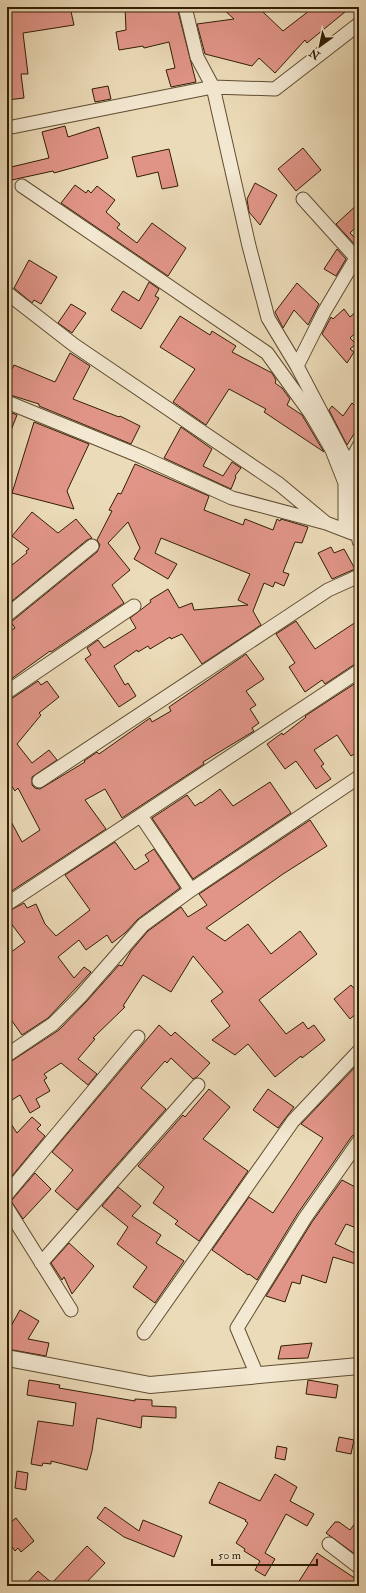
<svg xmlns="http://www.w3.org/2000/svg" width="366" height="1593" font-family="'IM FELL Double Pica',serif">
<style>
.building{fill:#e19588;stroke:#321e04}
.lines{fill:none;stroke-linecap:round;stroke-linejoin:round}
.minor-casing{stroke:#604d31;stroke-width:15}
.tertiary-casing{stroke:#604d31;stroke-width:18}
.minor{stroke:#f3e8d1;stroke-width:13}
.tertiary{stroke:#f3e8d1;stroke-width:16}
</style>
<rect width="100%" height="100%" fill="#ecdbb8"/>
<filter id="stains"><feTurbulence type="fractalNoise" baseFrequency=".005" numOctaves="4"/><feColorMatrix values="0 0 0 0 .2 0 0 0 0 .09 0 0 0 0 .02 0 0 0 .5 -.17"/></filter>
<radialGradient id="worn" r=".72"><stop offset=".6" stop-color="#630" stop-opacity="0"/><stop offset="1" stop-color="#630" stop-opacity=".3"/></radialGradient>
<path class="building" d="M15 7H70L74 25 23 33 28 74H21L24 98 7 100V10Z
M125 7H177L196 82 171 87 166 70 175 68 169 42 144 48 143 46 119 50 116 32 126 30Z
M221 7H268L263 12 283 31 314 7H351L307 43 305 40 275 73 259 58 252 66 205 54 197 24 234 19Z
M108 86 111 99 95 102 92 89Z
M65 126 68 137 99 127 108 158 54 173 53 171 7 181V168L49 158 42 132Z
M303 148 321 170 296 191 278 169Z
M169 149 178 186 162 189 158 172 137 177 132 157Z
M255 183 277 195 260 225 249 212 247 199Z
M75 185 86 193 88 190 91 193 97 186 115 200 106 212 120 224 117 228 137 243 152 223 186 248 168 276 61 203Z
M359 203V224L350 233 359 242 357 247 336 224Z
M337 249 346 259 336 276 324 269Z
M29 260 57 277 41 304 34 300 32 303 14 288Z
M149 282 159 289 155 296 159 298 141 329 111 310 123 291 139 301Z
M297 283 319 304 308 325 294 310 283 328 275 312Z
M71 304 86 313 72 333 58 323Z
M344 309 350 317 359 309V330L350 338 356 344 350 349 354 352 347 363 322 334 331 317 333 319Z
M180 316 210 335 212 331 236 346 232 352 272 373 276 380 275 383 282 388 290 399 287 405 302 415 324 452 264 412 266 409 229 389 206 425 173 402 195 369 160 347Z
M70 353 90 366 73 399 119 417 120 416 140 426 131 444 39 406V404L7 394V366L12 369 14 365 55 382Z
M352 403 359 410V426L347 445 329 410 332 406 343 416Z
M7 411 17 415 8 438H7Z
M34 422 89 444 67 491 74 509 12 493Z
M181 427 212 449 203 466 223 476 232 462 241 468 235 476 236 477 231 489 164 458Z
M135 464 209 496 204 510 243 525 245 519 273 530 277 519 280 521 281 519 308 527 302 543 295 542 283 572 289 574 284 586 275 582 273 587 264 583 253 611 261 625 202 664 182 634 171 639 170 637 150 649 148 646 138 652 137 650 114 666 125 685 128 683 136 696 119 707 85 659 91 655 87 648 98 640 104 648 136 628 130 618 151 602 150 600 168 589 179 608 192 603 194 610 248 605 238 600 250 574 161 538 155 553 177 564 168 579 134 559 140 548 128 522 108 543 130 570 112 585 124 603 51 652 50 651 7 682V633L15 628 11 622 97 552 100 545 97 540 112 511 109 510 118 493 121 494Z
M32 512 58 533 76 519 92 538 87 540 7 605V569L27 553 26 551 29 549 12 536Z
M331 547 334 553 344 549 355 569 332 579 318 553Z
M359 620V663L355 664 325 684 322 680 305 692 289 667 295 663 276 634 296 621 315 649Z
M246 654 264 679 246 691 256 705 250 709 259 723 252 728 254 731 203 762 204 764 122 818 105 789 85 800 106 829 7 894V814L22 842 40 830 18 788 15 791 7 779V700L11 699 38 681 41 685 47 681 59 697 39 713 41 715 17 744 32 763 49 750 57 760 32 777V785L35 788 40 789 85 762 84 761 97 752 99 754 150 718 152 722 171 711 169 707Z
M359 681V751L351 756 337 735 314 750 324 764 321 766 331 779 316 789 296 761 285 769 267 744 282 733 283 735 306 717 305 716Z
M270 782 291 813 193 879 152 818 187 795 195 806 201 802V803L220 789 233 806Z
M310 820 327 846 283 874 206 928 225 941 248 924 271 954 300 931 317 954 259 1000 286 1034 303 1022 308 1029 314 1025 325 1040 302 1058 301 1056 275 1077 248 1044 235 1055 212 1040 230 1026 211 1001 223 992 193 956 171 992 143 975 123 1006 125 1007 93 1038 95 1039 78 1059 97 1074 88 1085 61 1063 44 1074 47 1078 44 1080 50 1091 36 1099 40 1107 30 1113 20 1095 7 1103V1064L59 1030 86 1002 119 965 122 966 131 951 148 931 181 907 188 917 207 905 199 894Z
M115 842 135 870 149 861 145 855 154 849 180 888 138 919 125 933 112 943 107 935 86 950 79 940 58 957 74 978 84 967 91 972 48 1018 22 1035 7 1014V955L25 942 7 918V912L24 903 27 908 36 904 45 924 56 936 90 910 65 875Z
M351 985 359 994V1011L350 1019 334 999Z
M159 1025 171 1036 175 1032 210 1063 197 1077 193 1079 171 1058 167 1063 165 1061 141 1088 166 1109 77 1210 55 1191 73 1170 52 1152Z
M359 1063V1132L352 1136 298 1213 257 1280 249 1274 248 1275 212 1250 249 1197 273 1213 323 1138 301 1124Z
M209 1089 230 1107 203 1139 248 1171 199 1241 175 1224 178 1221 153 1203 164 1187 138 1166 183 1115 185 1117Z
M268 1089 294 1107 278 1128 253 1110Z
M32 1117 41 1125 37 1129 45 1136 7 1182V1118L17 1133Z
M35 1173 51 1189 23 1219 11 1201Z
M342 1180 359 1189V1229L346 1224 335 1244 359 1255V1265L333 1257 326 1283 302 1275 300 1284 292 1282 285 1302 266 1296 312 1222Z
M118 1187 141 1206 132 1216 161 1235 156 1243 184 1261 155 1303 133 1287 147 1267 117 1244 128 1227 102 1206Z
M69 1243 94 1266 72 1294 64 1277 62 1280 51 1263Z
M20 1310 39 1321 28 1339 49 1343 46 1356 7 1349V1333Z
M312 1343 308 1358 278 1359 281 1346Z
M29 1380 60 1385 59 1388 135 1401V1399L152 1400V1406L176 1407V1418L142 1416 141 1428 97 1418 92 1451 87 1470 51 1461V1464L43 1463 42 1466 31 1464 38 1421 73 1426 76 1403 27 1395Z
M308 1380 338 1385 336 1398 306 1394Z
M339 1437 354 1440 351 1454 336 1451Z
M277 1446 287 1448 285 1460 275 1458Z
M17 1471 28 1473 26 1490 15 1488Z
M275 1474 297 1487 290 1501 314 1514 307 1526 286 1514 265 1553 275 1559 265 1576 255 1570 260 1561 244 1551 245 1549 236 1543 248 1523 245 1521 246 1520 209 1503 219 1482 260 1501Z
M105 1507 139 1531 143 1520 182 1536 174 1557 124 1537 97 1518Z
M16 1518 34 1541 21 1552 18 1548 15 1551 7 1540V1525Z
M359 1518V1557L326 1533 335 1522H339L350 1530Z
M87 1546 105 1563 83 1586H24L38 1571 52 1583Z
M317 1553 359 1581V1586H296Z"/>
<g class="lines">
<defs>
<path id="minor" d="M185 7 197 57 213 87 249 246 268 318 297 366 349 465 353 486 359 541
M7 128 213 87 275 89 359 24
M22 186 267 353 311 414 332 450 345 483V530
M303 199 359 261
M7 293 74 345 279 484 326 523
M297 366 324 312 356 258
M7 402 142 457 232 498 326 523 352 533
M349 465 359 446
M7 615 92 546
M7 692 134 606
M39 781 328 590 359 576
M141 816 191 890
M7 904 359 671
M7 1055 53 1024 80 997 143 925 191 890 359 777
M7 1194 138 1037
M7 1208 71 1310
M41 1263 198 1085
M144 1333 293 1121 359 1051
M257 1375 237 1328 305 1218 359 1141
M329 1544 359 1567"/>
<path id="tertiary" d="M7 1358 150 1385 359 1366"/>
</defs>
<use href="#minor" class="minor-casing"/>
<use href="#tertiary" class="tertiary-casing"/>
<use href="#minor" class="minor"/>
<use href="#tertiary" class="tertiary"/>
</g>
<rect width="366" height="1593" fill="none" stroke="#ecdbb8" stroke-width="24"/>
<rect x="8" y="8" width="350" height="1577" fill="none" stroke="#321e04" stroke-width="2"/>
<rect x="12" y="12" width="342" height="1569" fill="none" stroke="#321e04"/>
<g transform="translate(320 46) rotate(213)" stroke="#f3e8d1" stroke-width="3" paint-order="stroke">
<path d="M0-3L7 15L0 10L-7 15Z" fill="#321e04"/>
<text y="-6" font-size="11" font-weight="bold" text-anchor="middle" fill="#321e04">N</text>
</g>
<path d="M212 1559v6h105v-6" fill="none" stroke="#321e04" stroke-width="2"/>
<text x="218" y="1559" font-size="12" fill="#321e04" stroke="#f3e8d1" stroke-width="3" paint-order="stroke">50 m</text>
<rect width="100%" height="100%" filter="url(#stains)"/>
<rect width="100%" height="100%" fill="url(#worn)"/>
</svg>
